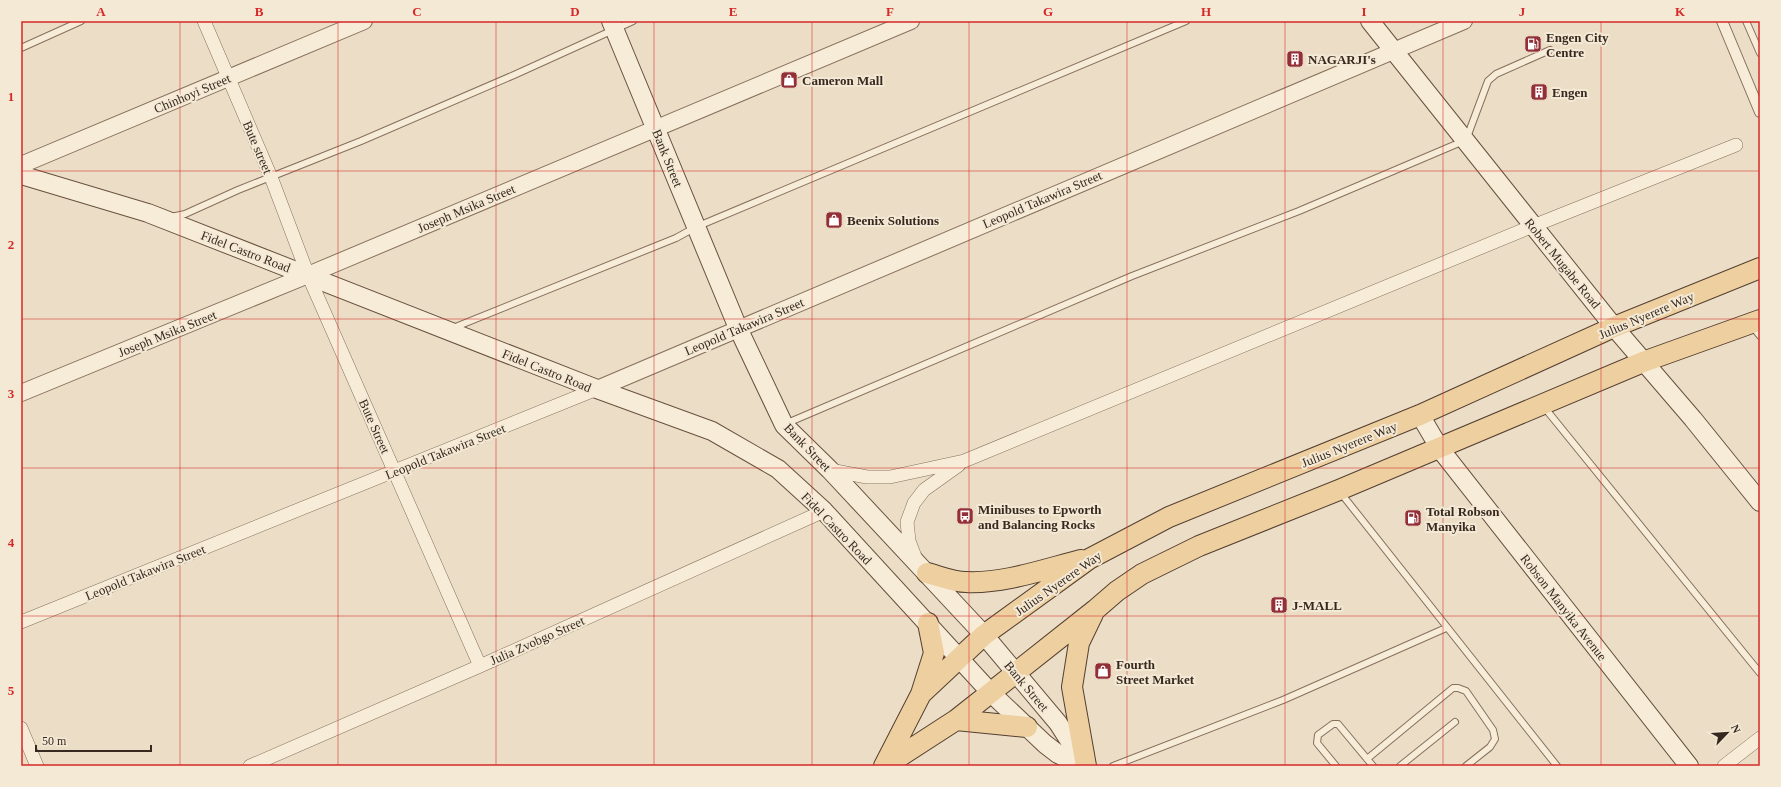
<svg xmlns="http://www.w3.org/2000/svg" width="1781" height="787" font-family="'Times New Roman',serif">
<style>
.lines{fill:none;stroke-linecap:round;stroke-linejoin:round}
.service-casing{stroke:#86705c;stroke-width:8}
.pedestrian-casing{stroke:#86705c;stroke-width:12}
.minor-casing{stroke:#86705c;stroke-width:14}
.tertiary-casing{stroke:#86705c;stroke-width:18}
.secondary-casing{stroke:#68513f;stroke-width:20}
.primary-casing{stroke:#543f30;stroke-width:22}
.service{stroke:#f7ecd8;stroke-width:6}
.pedestrian{stroke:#f7ecd8;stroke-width:10}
.minor{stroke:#f7ecd8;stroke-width:13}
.tertiary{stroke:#f7ecd8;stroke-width:16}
.secondary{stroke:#f7ecd8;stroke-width:18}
.primary{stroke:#edcfa0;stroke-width:20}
.grid{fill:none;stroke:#d62828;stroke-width:1;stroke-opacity:0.55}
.labels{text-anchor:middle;stroke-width:4;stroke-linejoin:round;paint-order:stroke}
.poi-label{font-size:13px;font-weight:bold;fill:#37291f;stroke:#f4e9d5;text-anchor:start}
.street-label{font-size:13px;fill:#37291f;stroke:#f4e9d5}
.neatline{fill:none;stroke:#d62828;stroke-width:1.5}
.grid-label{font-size:13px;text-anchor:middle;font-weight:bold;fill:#d62828}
</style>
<rect width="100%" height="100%" fill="#ecdec6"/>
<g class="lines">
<defs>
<path id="service" d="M1746 21 1760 53
M21 48 81 21
M171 217 185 214 238 190 361 141 514 75 633 21
M1752 326 1760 336
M453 328 676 238 696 227 1186 21
M1544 407 1760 673
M785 424 1132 276 1299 211 1466 140 1488 81 1496 74 1550 50
M1340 492 1557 766
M1367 759 1453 688H1458L1466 691 1493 730 1495 739 1490 747 1466 766
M1113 766 1283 700 1446 628
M1336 766 1317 743 1318 735 1333 724H1338L1373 766
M1400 766 1455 722"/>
<path id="pedestrian" d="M1722 21 1760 112"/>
<path id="minor" d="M204 21 271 177 308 275 480 666
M830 470 867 477H890L964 461 1533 226 1736 145
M916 559 909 541 907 522 914 503 924 490 959 465
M21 622 597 389
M21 728 37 766
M250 766 480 666 824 511
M1724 766 1760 738"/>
<path id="tertiary" d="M21 165 364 21
M597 389 1464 21
M21 393 308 275 911 21"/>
<path id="secondary" d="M611 21 738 328 784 425 830 470 984 635 1058 723 1083 762
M1370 21 1614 327 1693 419 1760 502
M21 175 148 213 597 389 712 431 778 469 824 511 991 693 1045 744 1058 754 1082 766
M1420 415 1440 449 1689 766"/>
<path id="primary" d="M927 573C939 576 953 582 966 582 1003 584 1045 569 1081 560
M921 694 984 635 1089 559 1169 517 1420 415 1614 327 1760 268
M956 720 1027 727
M884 766 921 694 934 653 928 623
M885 766 956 720 1095 610 1117 591 1142 574 1199 546 1339 490 1643 362 1760 320
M1086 766 1072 687 1079 643 1093 614"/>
</defs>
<use href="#service" class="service-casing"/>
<use href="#pedestrian" class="pedestrian-casing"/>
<use href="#minor" class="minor-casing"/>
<use href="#tertiary" class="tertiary-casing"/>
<use href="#secondary" class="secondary-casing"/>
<use href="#primary" class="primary-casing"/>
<use href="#service" class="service"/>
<use href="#pedestrian" class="pedestrian"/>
<use href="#minor" class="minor"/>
<use href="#tertiary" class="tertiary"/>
<use href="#secondary" class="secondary"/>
<use href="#primary" class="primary"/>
</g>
<path class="grid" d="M180 21V766M338 21V766M496 21V766M654 21V766M812 21V766M969 21V766M1127 21V766M1285 21V766M1443 21V766M1601 21V766M21 171H1760M21 319H1760M21 468H1760M21 616H1760"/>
<defs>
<symbol id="fuel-square" viewBox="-11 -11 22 22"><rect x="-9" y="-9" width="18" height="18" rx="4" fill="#922f37" stroke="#f4e9d5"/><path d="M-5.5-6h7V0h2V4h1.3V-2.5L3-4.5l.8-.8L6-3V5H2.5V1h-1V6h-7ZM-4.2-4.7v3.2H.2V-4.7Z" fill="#fff"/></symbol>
<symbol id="building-square" viewBox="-11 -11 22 22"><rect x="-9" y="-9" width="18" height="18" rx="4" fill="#922f37" stroke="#f4e9d5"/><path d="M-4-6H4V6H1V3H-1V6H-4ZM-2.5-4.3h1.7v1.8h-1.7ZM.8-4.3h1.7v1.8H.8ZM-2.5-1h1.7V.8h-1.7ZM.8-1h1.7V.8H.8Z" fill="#fff"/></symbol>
<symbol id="shop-square" viewBox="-11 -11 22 22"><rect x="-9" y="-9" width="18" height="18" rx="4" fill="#922f37" stroke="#f4e9d5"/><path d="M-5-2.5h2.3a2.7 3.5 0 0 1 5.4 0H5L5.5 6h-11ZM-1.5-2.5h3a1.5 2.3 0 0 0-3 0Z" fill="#fff"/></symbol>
<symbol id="bus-square" viewBox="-11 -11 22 22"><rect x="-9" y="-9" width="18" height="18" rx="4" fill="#922f37" stroke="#f4e9d5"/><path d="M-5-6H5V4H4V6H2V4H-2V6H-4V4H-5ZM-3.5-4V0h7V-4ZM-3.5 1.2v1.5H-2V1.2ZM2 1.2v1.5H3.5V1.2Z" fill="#fff"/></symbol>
</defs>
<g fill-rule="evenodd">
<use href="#fuel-square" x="1523" y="34" width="20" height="20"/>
<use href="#building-square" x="1285" y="49" width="20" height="20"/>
<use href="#shop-square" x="779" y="70" width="20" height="20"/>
<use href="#building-square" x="1529" y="82" width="20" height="20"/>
<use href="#shop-square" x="824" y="210" width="20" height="20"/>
<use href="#bus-square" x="955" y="506" width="20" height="20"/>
<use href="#fuel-square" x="1403" y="508" width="20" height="20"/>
<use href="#building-square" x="1269" y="595" width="20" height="20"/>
<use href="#shop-square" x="1093" y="661" width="20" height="20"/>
</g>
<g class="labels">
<g class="poi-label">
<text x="1546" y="42">Engen City<tspan x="1546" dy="15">Centre</tspan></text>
<text x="1308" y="64">NAGARJI's</text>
<text x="802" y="85">Cameron Mall</text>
<text x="1552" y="97">Engen</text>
<text x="847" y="225">Beenix Solutions</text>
<text x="978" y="514">Minibuses to Epworth<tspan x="978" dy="15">and Balancing Rocks</tspan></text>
<text x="1426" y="516">Total Robson<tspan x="1426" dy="15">Manyika</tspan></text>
<text x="1292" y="610">J-MALL</text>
<text x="1116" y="669">Fourth<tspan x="1116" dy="15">Street Market</tspan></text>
</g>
<g class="street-label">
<text transform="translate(192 93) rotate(-23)" y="5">Chinhoyi Street</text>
<text transform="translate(258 147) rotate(67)" y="5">Bute street</text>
<text transform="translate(668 158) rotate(68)" y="5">Bank Street</text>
<text transform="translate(1042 199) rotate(-23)" y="5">Leopold Takawira Street</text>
<text transform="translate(466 208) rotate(-23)" y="5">Joseph Msika Street</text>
<text transform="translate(246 251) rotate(21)" y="5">Fidel Castro Road</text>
<text transform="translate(1563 263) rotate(51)" y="5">Robert Mugabe Road</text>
<text transform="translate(1646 315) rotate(-23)" y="5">Julius Nyerere Way</text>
<text transform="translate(744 326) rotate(-23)" y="5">Leopold Takawira Street</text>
<text transform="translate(167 333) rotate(-22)" y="5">Joseph Msika Street</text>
<text transform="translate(547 370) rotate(22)" y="5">Fidel Castro Road</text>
<text transform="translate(375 426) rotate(66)" y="5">Bute Street</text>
<text transform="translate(1349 444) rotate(-22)" y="5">Julius Nyerere Way</text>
<text transform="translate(808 447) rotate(46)" y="5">Bank Street</text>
<text transform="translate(445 451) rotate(-22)" y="5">Leopold Takawira Street</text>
<text transform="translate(837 528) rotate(46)" y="5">Fidel Castro Road</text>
<text transform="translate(145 572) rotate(-22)" y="5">Leopold Takawira Street</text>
<text transform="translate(1058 583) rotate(-35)" y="5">Julius Nyerere Way</text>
<text transform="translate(1564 607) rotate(52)" y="5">Robson Manyika Avenue</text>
<text transform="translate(537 640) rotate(-24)" y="5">Julia Zvobgo Street</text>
<text transform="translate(1027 686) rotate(50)" y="5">Bank Street</text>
</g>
</g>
<rect width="1781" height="787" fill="none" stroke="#f4e9d5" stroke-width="44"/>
<g transform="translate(1727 733) rotate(65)" stroke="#f4e9d5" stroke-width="3" paint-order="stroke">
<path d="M0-3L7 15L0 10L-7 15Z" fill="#37291f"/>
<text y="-6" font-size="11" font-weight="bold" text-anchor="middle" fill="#37291f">N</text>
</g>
<path d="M36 745v6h115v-6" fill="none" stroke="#37291f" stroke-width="2"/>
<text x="42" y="745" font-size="12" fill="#37291f" stroke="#f4e9d5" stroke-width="3" paint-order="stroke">50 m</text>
<rect x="22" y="22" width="1737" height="743" class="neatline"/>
<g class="grid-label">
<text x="101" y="16">A</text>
<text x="259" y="16">B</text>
<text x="417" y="16">C</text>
<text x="575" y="16">D</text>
<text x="733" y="16">E</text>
<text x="890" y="16">F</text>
<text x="1048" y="16">G</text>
<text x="1206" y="16">H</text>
<text x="1364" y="16">I</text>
<text x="1522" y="16">J</text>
<text x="1680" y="16">K</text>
<text x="11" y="101">1</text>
<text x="11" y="249">2</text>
<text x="11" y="398">3</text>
<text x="11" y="547">4</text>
<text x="11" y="695">5</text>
</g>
</svg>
